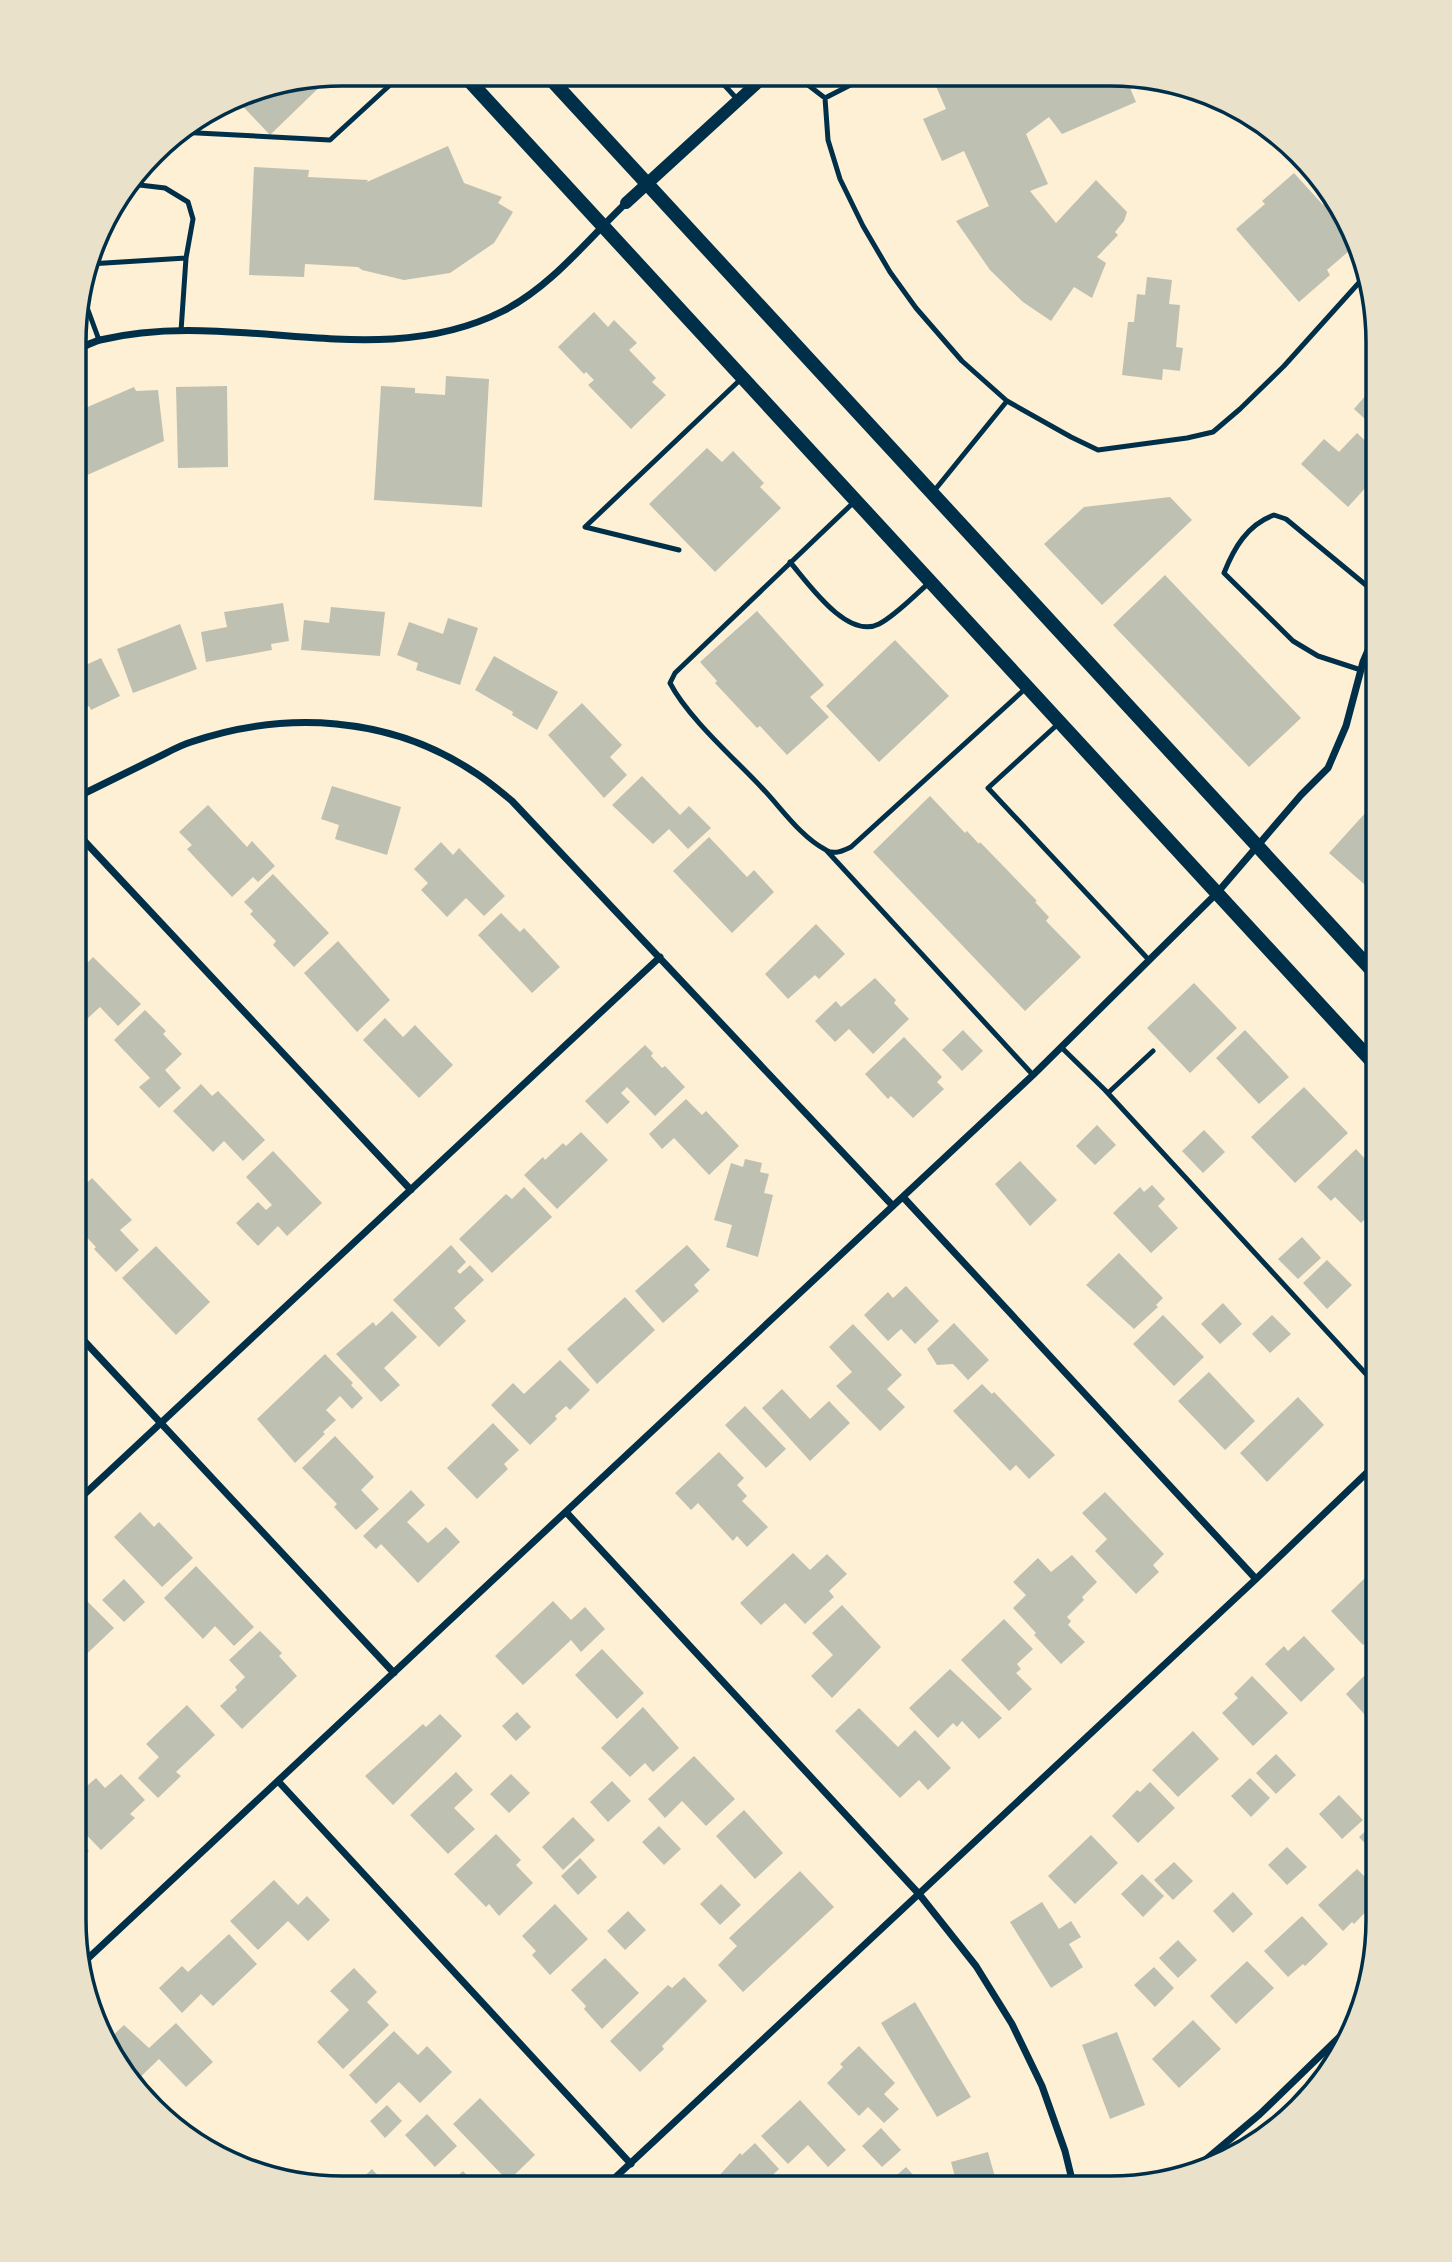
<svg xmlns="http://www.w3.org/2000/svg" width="1452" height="2262" font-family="'Exo 2',sans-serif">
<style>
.building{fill:#bec0b2}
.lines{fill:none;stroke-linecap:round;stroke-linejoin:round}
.service{stroke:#003049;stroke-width:5}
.minor{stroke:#003049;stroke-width:7}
.tertiary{stroke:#003049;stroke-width:12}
.secondary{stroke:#003049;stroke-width:14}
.rim{fill:none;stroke:#003049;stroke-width:3.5}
</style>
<rect width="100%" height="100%" fill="#fdf0d5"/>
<path class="building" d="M332 75 270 135 234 97 240 94Z
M931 75 1125 76 1136 102 1062 134 1049 117 1026 134 1048 184 1030 191 1056 223 1096 180 1127 212 1124 221 1115 232 1118 235 1097 257 1106 263 1092 298 1074 287 1051 321 1023 302 990 270 956 221 989 206 964 151 942 161 923 119 946 109Z
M448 146 464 183 502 197 498 203 513 212 494 243 450 273 404 280 362 270 358 267 305 264 304 277 249 275 254 167 309 170 308 177 368 180 367 182Z
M1294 173 1323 205 1333 196 1356 235 1352 238 1357 244 1327 270 1330 275 1299 302 1236 229 1265 204 1262 201Z
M1147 277 1172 280 1169 304 1180 305 1176 347 1183 348 1180 371 1163 369 1162 380 1122 375 1128 322H1134L1137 294 1145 295Z
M594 312 608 327 614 320 637 343 629 350 656 378 652 382 666 395 631 429 588 385 594 380 586 372 584 374 558 347Z
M446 376 489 379 482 507 374 500 381 386 415 388V393L445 395Z
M1378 381V431L1354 409Z
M227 386 228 467 178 468 176 387Z
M134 387 136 391 158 390 164 441 76 480V412Z
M1357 433 1378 453V487L1375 483 1370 488 1368 485 1348 507 1301 464 1324 439 1339 452Z
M707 448 722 462 733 451 764 483 760 487 781 508 715 572 649 504Z
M1170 497 1192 520 1102 605 1044 544 1084 507Z
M1165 575 1301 718 1249 767 1113 625Z
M283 603 289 641 271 644 272 650 206 662 201 632 227 627 224 612Z
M331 607 385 612 380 656 301 650 304 620 329 623Z
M757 611 824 685 810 697 829 717 787 755 760 726 757 728 715 683 717 681 700 662Z
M448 618 478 628 460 685 416 670 418 663 397 655 409 622 443 634Z
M180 624 197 669 133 693 117 649Z
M895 640 949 696 879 762 826 706Z
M494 656 558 692 537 730 512 715 513 712 475 690Z
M101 658 120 696 91 710 89 706 75 713V670Z
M582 703 622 745 610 757 627 775 604 798 548 735Z
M642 776 680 815 689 806 711 828 688 849 669 829 653 844 612 805Z
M332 786 401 807 387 855 335 839 339 825 321 819Z
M930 796 965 833 967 831 979 844 980 842 1037 901 1035 902 1049 917 1046 921 1081 957 1025 1011 873 852Z
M1378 799V871L1365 885 1329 853Z
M208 805 247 847 252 841 275 866 258 882 253 877 232 897 187 849 192 845 179 832Z
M709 837 747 877 754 870 774 892 732 933 673 871Z
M441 842 453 855 459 848 505 896 484 916 466 898 447 917 421 890 428 883 414 869Z
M273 874 329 933 294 967 273 945 276 941 250 914 253 911 244 902Z
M501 913 520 932 524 928 560 967 532 993 478 935Z
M816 924 845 954 819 979 815 975 788 999 765 974Z
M338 941 390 1000 357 1032 304 973Z
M76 950 88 962 93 957 141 1004 118 1026 100 1007 88 1018 75 1005Z
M875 978 896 1000 894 1003 909 1019 873 1054 849 1029 835 1042 815 1021 836 1001 841 1007Z
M1194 983 1237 1028 1190 1073 1147 1028Z
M145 1010 166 1031 163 1034 182 1054 165 1070 181 1088 159 1108 139 1087 150 1078 114 1040Z
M385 1018 403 1037 415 1025 453 1065 419 1098 363 1040Z
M963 1030 983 1051 962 1071 942 1050Z
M1245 1030 1289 1077 1259 1104 1216 1058Z
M904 1037 942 1077 937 1082 944 1089 913 1118 891 1096 888 1099 865 1074Z
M645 1045 653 1053 651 1056 662 1068 665 1066 685 1087 655 1116 627 1087 621 1093 630 1102 607 1124 585 1101Z
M201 1084 212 1096 218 1091 265 1140 243 1161 224 1141 213 1152 173 1111Z
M1304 1087 1348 1133 1295 1183 1251 1137Z
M686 1099 702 1115 706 1111 739 1146 709 1175 674 1138 662 1149 649 1134Z
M1097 1125 1116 1145 1095 1165 1076 1146Z
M1204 1130 1225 1152 1203 1173 1182 1151Z
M581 1132 608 1160 557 1209 524 1175 543 1157 545 1160 563 1143 566 1146Z
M1356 1149 1378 1173V1206L1361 1223 1335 1197 1331 1201 1317 1187Z
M273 1151 322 1203 287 1236 278 1226 258 1246 236 1223 258 1202 266 1210 272 1205 246 1177Z
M745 1159 762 1163 760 1172 769 1174 764 1193 773 1195 758 1257 726 1247 732 1225 714 1220 731 1163 743 1167Z
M1020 1161 1057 1200 1030 1226 995 1184Z
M92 1178 132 1220 120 1230 139 1250 116 1272 94 1249 96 1247 74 1224 75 1194Z
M1152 1185 1165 1199 1158 1206 1178 1228 1151 1253 1113 1213 1140 1187 1144 1192Z
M524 1187 552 1217 492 1273 459 1239 506 1194 512 1199Z
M1302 1237 1321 1258 1298 1279 1278 1259Z
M451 1245 466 1262 457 1271 460 1274 470 1265 484 1280 454 1308 466 1321 439 1347 393 1300Z
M687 1245 710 1270 694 1285 699 1291 663 1323 635 1291Z
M156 1246 210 1302 176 1335 122 1278Z
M1119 1253 1163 1298 1156 1305 1158 1307 1134 1329 1086 1285Z
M1327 1260 1352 1285 1327 1309 1303 1283Z
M906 1286 939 1321 915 1344 901 1329 888 1341 864 1315 888 1292 893 1298Z
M625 1297 655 1330 597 1384 567 1349Z
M1223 1303 1242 1324 1220 1344 1201 1324Z
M392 1311 417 1337 384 1368 400 1385 381 1402 336 1354 373 1322 376 1326Z
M1163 1315 1204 1357 1174 1386 1133 1344Z
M1272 1315 1291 1334 1270 1353 1252 1334Z
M954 1323 989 1360 968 1380 953 1364 937 1365 927 1349Z
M853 1324 902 1375 887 1389 905 1407 880 1431 836 1386 852 1372 829 1347Z
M325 1354 353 1383 351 1385 363 1398 352 1409 340 1396 326 1410 336 1420 323 1432 325 1434 295 1463 257 1419Z
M560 1360 590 1390 570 1410 566 1406 555 1416 557 1419 530 1445 491 1405 513 1383 524 1394Z
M1209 1372 1255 1421 1225 1450 1178 1401Z
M982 1384 992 1394 994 1392 1055 1455 1029 1479 1016 1465 1010 1471 953 1411Z
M782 1389 810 1419 829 1401 850 1423 810 1461 762 1408Z
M1298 1397 1324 1425 1267 1482 1240 1453Z
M745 1406 786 1449 766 1468 725 1425Z
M493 1423 519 1450 504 1464 508 1469 477 1499 447 1468Z
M335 1436 374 1477 361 1490 379 1509 356 1530 334 1507 337 1504 302 1468Z
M719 1452 744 1478 737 1485 747 1496 742 1501 768 1527 747 1547 737 1536 733 1541 698 1503 691 1510 675 1493Z
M411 1490 425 1505 407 1522 428 1543 446 1527 460 1542 418 1583 381 1544 376 1549 363 1536Z
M1105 1492 1164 1554 1153 1565 1159 1572 1136 1594 1095 1551 1107 1539 1082 1513Z
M140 1512 154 1527 159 1522 193 1558 162 1587 114 1537Z
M793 1553 810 1570 827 1554 847 1574 829 1591 834 1597 805 1624 785 1603 761 1625 740 1603Z
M1072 1555 1097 1582 1082 1597 1084 1600 1067 1617 1071 1621 1068 1625 1085 1642 1061 1664 1034 1635 1036 1633 1013 1608 1026 1595 1013 1582 1038 1558 1051 1572Z
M196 1566 254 1627 234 1646 215 1626 203 1639 164 1598Z
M1366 1577 1378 1589V1631L1363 1645 1331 1611Z
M124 1579 145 1602 124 1622 102 1600Z
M86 1600 114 1628 74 1666V1611Z
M553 1601 571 1620 585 1607 605 1629 581 1652 571 1640 523 1685 495 1656Z
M842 1605 881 1647 832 1698 811 1676 833 1655 812 1633Z
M1004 1619 1033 1649 1017 1664 1021 1669 1016 1673 1032 1689 1009 1711 961 1660Z
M260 1631 282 1653 279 1656 297 1676 242 1729 220 1706 237 1690 235 1687 245 1677 229 1660Z
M1304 1636 1335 1669 1301 1702 1265 1664 1284 1646 1288 1651Z
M602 1649 644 1693 617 1719 575 1675Z
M1378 1662V1684L1367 1673Z
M950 1669 1002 1718 979 1739 962 1721 957 1727 953 1723 938 1738 909 1708Z
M1365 1675 1378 1689V1703L1365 1715 1346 1694Z
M1252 1676 1288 1713 1253 1746 1222 1713 1238 1698 1234 1694Z
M187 1705 215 1735 176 1772 181 1776 158 1798 138 1778 159 1757 146 1744Z
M643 1707 679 1748 653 1772 645 1763 630 1777 601 1748Z
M859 1708 898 1747 915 1730 951 1768 928 1790 919 1780 900 1798 835 1731Z
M517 1712 531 1727 516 1741 502 1726Z
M440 1714 462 1736 393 1805 365 1776 423 1724 426 1727Z
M1193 1731 1219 1759 1178 1797 1152 1770Z
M1276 1754 1296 1775 1276 1794 1256 1773Z
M694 1756 735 1799 706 1826 682 1801 665 1818 648 1799Z
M456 1772 473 1790 454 1808 475 1829 448 1854 410 1815Z
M121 1774 145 1800 130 1814 135 1818 101 1850 74 1822V1787L79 1793 96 1778 105 1788Z
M511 1774 530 1793 509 1813 490 1794Z
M1250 1778 1270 1798 1251 1817 1231 1796Z
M612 1781 631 1801 608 1822 590 1802Z
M1150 1782 1175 1808 1138 1843 1112 1816 1137 1790 1140 1792Z
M1339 1795 1363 1820 1342 1839 1319 1814Z
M744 1810 783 1853 755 1879 716 1836Z
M573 1817 595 1840 563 1870 542 1847Z
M1378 1819V1857L1359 1837Z
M659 1826 681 1849 664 1865 642 1842Z
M496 1834 521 1860 516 1865 533 1883 499 1916 489 1904 486 1907 454 1874Z
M74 1835 89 1851 74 1865 78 1870 74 1874Z
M1091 1835 1118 1863 1075 1904 1048 1876Z
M1287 1847 1307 1867 1287 1885 1268 1865Z
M580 1858 597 1877 578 1895 561 1876Z
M1174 1862 1193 1881 1173 1900 1154 1880Z
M1357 1869 1378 1890V1899L1354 1924 1352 1922 1343 1931 1318 1905Z
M800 1871 834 1907 743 1992 718 1965 737 1946 729 1938Z
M1142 1874 1164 1896 1143 1917 1121 1894Z
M274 1880 298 1905 307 1896 330 1920 308 1941 288 1921 258 1950 230 1921Z
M721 1884 741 1905 720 1925 700 1904Z
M1233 1892 1253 1914 1233 1933 1213 1911Z
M1042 1902 1059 1929 1071 1921 1081 1937 1069 1944 1083 1967 1051 1988 1010 1922Z
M555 1904 588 1939 550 1975 532 1955 536 1951 522 1936Z
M628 1911 646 1930 625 1950 607 1931Z
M1302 1916 1328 1944 1305 1966 1303 1964 1288 1977 1264 1951Z
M229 1934 257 1964 213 2006 201 1994 182 2013 159 1988 182 1966 188 1972Z
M1178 1940 1197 1960 1178 1978 1159 1958Z
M605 1958 639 1993 602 2029 584 2009 586 2006 571 1990Z
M1247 1961 1274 1988 1236 2024 1210 1996Z
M1154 1967 1174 1988 1155 2007 1134 1985Z
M354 1968 377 1992 367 2002 389 2025 343 2069 317 2042 349 2010 330 1991Z
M684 1977 707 2001 662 2046 664 2049 640 2072 610 2041 668 1985 672 1988Z
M915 2002 971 2097 937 2117 881 2023Z
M1193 2020 1221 2049 1179 2088 1152 2059Z
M176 2023 213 2062 186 2087 159 2059 131 2086 110 2051 113 2049 106 2042 124 2025 149 2048Z
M394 2031 418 2055 427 2046 452 2072 420 2103 399 2082 376 2104 349 2075Z
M1117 2032 1145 2105 1110 2119 1082 2045Z
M859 2046 895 2083 884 2094 899 2109 884 2123 868 2107 859 2116 827 2083 843 2067 840 2064Z
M480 2098 535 2155 508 2181 453 2124Z
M800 2100 846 2150 828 2167 808 2145 788 2164 761 2136Z
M387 2105 402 2121 385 2138 370 2121Z
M427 2114 457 2146 435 2167 405 2135Z
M881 2128 901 2150 882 2167 862 2146Z
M755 2143 779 2169 759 2188 722 2187 715 2180 740 2153 742 2155Z
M988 2152 998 2188H958L951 2162Z
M906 2167 925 2188H882Z
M372 2169 380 2178 381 2177 391 2186H354Z
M463 2171 477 2187H446Z"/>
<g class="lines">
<path class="service" d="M715 75 738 100
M795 75 825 98 870 75
M825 98 828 140 840 179 863 226 890 272 916 308 962 361 1007 401 1071 437 1098 450 1187 438 1213 432 1240 409 1284 366 1365 276
M178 132 330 140 402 74
M131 184 165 188 188 202 193 219 186 258 181 331
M89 264 186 258
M81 291 99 340
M934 491 1007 401
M854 502 675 673 670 683C688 718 736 760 763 789 782 809 801 837 826 850 834 855 843 851 851 847L1025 689
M679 550 585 527 741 379
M790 562C808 583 847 640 879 624 895 616 915 595 930 582
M1361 670 1318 656 1293 641 1224 573C1234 548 1247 525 1274 515L1286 519 1378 595
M1058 724 988 788 1149 960
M827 851 1033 1075
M1061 1047 1105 1090 1378 1387
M1108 1093 1153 1051"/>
<path class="minor" d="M76 350C84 347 92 342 100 340 233 307 377 375 503 311 552 286 587 240 626 203
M75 798C101 785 126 773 152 760 165 754 178 746 191 742 285 710 390 716 474 772 487 780 500 791 512 801L893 1206
M75 831 411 1190
M903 1197 1256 1579
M74 1330 394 1673
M74 1504 660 957
M566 1512 919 1894 976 1966 1012 2024 1042 2086 1065 2151 1074 2188
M278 1781 631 2164
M82 1964 1033 1075 1217 893 1301 795 1328 768 1346 726 1363 662 1378 627
M1191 2172 1260 2114 1357 2020
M605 2187 1256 1579 1378 1462"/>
<path class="tertiary" d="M626 203 766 75"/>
<path class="secondary" d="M463 74 1378 1068
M546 74 1378 977"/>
</g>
<path d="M0 0H1452V2262H0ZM342 86H1110A256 256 0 0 1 1366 342V1920A256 256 0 0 1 1110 2176H342A256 256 0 0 1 86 1920V342A256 256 0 0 1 342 86Z" fill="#e9e1ca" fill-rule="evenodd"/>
<path class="rim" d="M342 86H1110A256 256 0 0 1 1366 342V1920A256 256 0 0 1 1110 2176H342A256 256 0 0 1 86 1920V342A256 256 0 0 1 342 86Z"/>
</svg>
